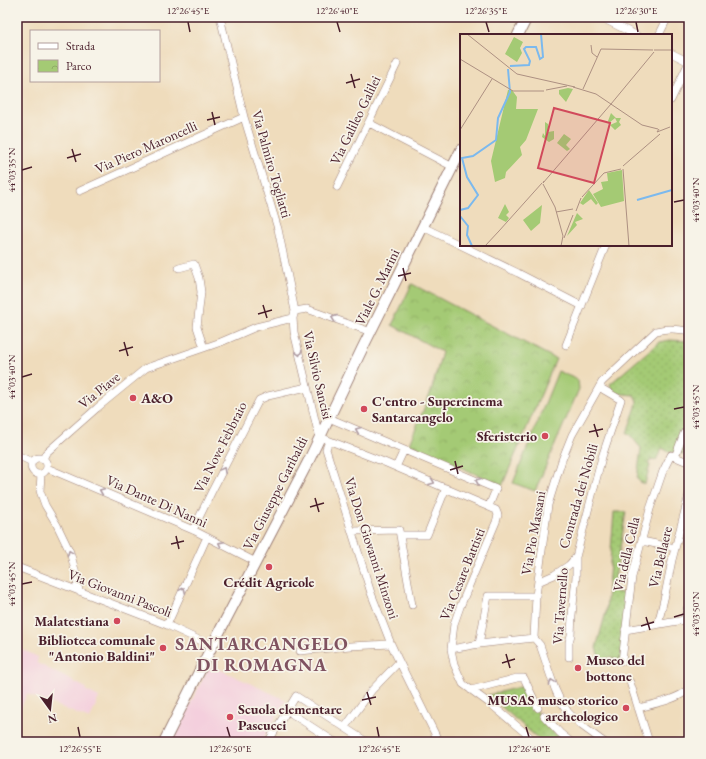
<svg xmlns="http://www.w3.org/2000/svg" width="706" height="759" font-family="'EB Garamond',serif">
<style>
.built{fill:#f4cfdd}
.grass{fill:#a4ca74;stroke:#777450}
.park{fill:url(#park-crowns);stroke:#777450}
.garden{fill:url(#garden-dots);stroke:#777450}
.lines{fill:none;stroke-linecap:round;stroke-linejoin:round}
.street-casing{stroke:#9c7e74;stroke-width:8}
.secondary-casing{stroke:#9c7e74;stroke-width:12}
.street{stroke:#fff;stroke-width:7}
.secondary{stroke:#fff;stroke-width:10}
.oneway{stroke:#ae9aa0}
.ticks{fill:none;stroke:#4a1f2b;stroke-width:1.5}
.poi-dot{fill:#d1495b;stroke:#f7f3e8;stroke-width:1.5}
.labels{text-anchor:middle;stroke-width:3.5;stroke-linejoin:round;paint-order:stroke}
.street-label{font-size:14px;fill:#4a1f2b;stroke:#f7f3e8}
.poi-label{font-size:14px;font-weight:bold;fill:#4a1f2b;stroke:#f7f3e8;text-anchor:start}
.district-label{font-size:18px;font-weight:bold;letter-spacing:1px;fill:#7f5260;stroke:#f7f3e8}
.inset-river{fill:none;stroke:#7bb9ee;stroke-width:2}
.inset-road{fill:none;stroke:#ad9082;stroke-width:1}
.view{fill:#d1495b;fill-opacity:0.15;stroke:#d1495b;stroke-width:2}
.inset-edge{fill:none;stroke:#4a1f2b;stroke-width:2}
.neatline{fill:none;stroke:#4a1f2b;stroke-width:1.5}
.ticks-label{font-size:10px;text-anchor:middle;fill:#4a1f2b}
</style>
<defs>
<pattern id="park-crowns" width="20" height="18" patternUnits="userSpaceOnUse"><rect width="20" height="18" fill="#a4ca74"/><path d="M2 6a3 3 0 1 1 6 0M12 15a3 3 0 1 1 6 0" fill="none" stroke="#8fad65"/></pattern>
<pattern id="garden-dots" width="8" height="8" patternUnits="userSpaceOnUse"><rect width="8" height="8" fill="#a4ca74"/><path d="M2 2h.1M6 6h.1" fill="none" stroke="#8fad65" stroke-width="1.8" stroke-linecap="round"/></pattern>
</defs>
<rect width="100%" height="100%" fill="#f7f3e8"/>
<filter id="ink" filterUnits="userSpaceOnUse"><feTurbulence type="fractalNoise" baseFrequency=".025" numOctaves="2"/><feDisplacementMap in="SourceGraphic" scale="8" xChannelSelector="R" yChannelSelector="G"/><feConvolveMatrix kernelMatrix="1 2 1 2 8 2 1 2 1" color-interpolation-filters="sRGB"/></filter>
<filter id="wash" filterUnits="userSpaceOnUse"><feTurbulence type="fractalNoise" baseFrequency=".012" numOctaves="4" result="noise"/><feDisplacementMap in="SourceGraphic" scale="16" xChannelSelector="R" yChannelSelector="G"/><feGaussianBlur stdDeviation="0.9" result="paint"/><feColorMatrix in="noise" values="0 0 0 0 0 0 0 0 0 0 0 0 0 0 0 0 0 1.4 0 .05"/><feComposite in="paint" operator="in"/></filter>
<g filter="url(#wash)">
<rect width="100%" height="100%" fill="#efdcbc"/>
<path class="built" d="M17 647 38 657 37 663 86 688 85 690 99 697 90 719 27 694 17 716Z
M210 665 286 700 261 742H178L172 739Z"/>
<path class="grass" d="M558 371 578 380 579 389 535 491 513 483Z"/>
<path class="park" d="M412 284 556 359 502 486 409 444 431 392 442 352 392 325Z"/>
<path class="garden" d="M669 340 689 341V455L669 452 662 448 656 460 651 459 648 464 650 465 645 484 640 482 637 479 641 448 630 435 627 433 636 407 637 401 634 395 613 393 610 384 659 342Z
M614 512H626L613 591 630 595 622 661 609 657 603 661 599 657 596 648 606 612Z
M524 686 543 723 565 742H542L488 695Z"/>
</g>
<g filter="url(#ink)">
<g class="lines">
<defs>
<path id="street" d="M220 17 244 117 278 229 295 311 293 318 294 332 317 428 320 437 384 462 496 510 498 515 496 522 460 607 454 624 451 649 454 664 463 684 493 706 536 742
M600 17 636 35
M659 35 668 17
M671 53 685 60
M671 100 689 62
M369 123 453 167
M337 187 397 64
M80 191 244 117
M423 227 518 273 582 306
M179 268 194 264 199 278 201 292 197 327 204 348
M295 311 307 309 371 332
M566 345 606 245
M329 418 496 489 489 506
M329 441 326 449 371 593 391 644 397 657 439 742
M17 455 32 462
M675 457 684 433
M31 466a8 8 0 1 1 16 0a8 8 0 1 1-16 0Z
M43 459 46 453 97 408 146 368 221 342 256 327 293 318
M396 467 404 450
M47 468 193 530 256 562
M41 474 40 491 45 505 57 525 70 552 75 570 79 591
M193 530 211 493 259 400 268 396 307 387
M352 531 399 530 412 605
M400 535H427L446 488
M642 541 675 548
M17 567 167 625 212 646
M538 582 554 575 569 565 576 557 602 457 621 400 599 387
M658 624 665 595 672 560 689 495
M167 625 207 537
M625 630 684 620 689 603
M534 638 536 596 548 505 562 460 572 435 602 382 656 331C668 328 677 329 689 331
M534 638 540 645 555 689 560 700 568 712 582 726 604 742
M479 644 488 596H536
M451 649 479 644 534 638
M300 651 350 646 391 644
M569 657V642L571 635 572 615 576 577V557
M622 661 632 577 650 509 663 471 671 455 685 461H689
M630 682 649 742
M471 690 517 678H524L538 708
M638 708C653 704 677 700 689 689
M292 714 335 742
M544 716 560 733 571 742
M345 727 372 690 399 662
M268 742 296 696 367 742"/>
<path id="secondary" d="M518 35 527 17
M164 742 212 646 309 460 362 349 461 150"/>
</defs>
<use href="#street" class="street-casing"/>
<use href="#secondary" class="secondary-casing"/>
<use href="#street" class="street"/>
<use href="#secondary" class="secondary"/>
</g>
<defs><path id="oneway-chevron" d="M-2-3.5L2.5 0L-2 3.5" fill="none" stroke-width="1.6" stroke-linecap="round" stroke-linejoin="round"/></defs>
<g class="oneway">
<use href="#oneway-chevron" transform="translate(334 318) rotate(-160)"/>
<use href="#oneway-chevron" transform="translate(299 353) rotate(77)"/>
<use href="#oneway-chevron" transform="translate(358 430) rotate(-157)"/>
<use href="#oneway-chevron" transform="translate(223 470) rotate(-62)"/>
<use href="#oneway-chevron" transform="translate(478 481) rotate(-157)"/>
<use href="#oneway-chevron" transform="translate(432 482) rotate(22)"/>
<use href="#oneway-chevron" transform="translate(102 491) rotate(-157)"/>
<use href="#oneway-chevron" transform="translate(221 544) rotate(-154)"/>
<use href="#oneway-chevron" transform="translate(70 553) rotate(-110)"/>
<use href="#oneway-chevron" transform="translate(183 590) rotate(-66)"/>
<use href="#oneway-chevron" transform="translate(552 682) rotate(-110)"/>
</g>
</g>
<path class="ticks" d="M188 22 190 32M337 22 340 32M486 22 489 32M636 22 638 32M351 74 355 88M346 83 360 79M212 112 215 125M207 120 220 117M72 149 76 162M67 158 81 154M22 170 32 167M674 202 684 200M403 268 406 281M398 276 411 273M263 305 267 318M258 314 272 310M124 342 128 356M119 351 133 347M22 377 32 374M674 409 684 407M594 424 598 437M589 432 603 429M455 461 458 474M450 470 463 466M315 498 319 512M310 507 324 503M176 536 179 549M171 544 184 541M22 584 32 582M646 617 650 630M674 617 684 614M641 626 654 622M506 654 510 668M502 663 515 659M367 692 371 705M362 700 376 697M78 727 80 737M227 727 230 737M377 727 379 737M526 727 529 737"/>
<g class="poi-dot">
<circle cx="133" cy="398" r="4"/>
<circle cx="364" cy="409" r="4"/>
<circle cx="545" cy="436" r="4"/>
<circle cx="269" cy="567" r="4"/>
<circle cx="117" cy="621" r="4"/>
<circle cx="163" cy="648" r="4"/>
<circle cx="578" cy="668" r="4"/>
<circle cx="626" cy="708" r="4"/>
<circle cx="230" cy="717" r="4"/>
</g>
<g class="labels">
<g class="street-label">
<text transform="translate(355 120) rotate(-64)" y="5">Via Galileo Galilei</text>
<text transform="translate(146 147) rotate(-24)" y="5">Via Piero Maroncelli</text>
<text transform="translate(272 164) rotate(74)" y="5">Via Palmiro Togliatti</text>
<text transform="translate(377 287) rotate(-64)" y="5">Viale G. Marini</text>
<text transform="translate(318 375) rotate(77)" y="5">Via Silvio Sancisi</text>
<text transform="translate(99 390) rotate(-39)" y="5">Via Piave</text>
<text transform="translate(220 447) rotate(-63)" y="5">Via Nove Febbraio</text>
<text transform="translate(275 493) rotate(-63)" y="5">Via Giuseppe Garibaldi</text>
<text transform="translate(578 496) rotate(-74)" y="5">Contrada dei Nobili</text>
<text transform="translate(157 501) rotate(24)" y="5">Via Dante Di Nanni</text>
<text transform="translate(533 533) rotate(-80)" y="5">Via Pio Massani</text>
<text transform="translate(372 548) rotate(72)" y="5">Via Don Giovanni Minzoni</text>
<text transform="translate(626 554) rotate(-77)" y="5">Via della Cella</text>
<text transform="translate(660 557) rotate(-77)" y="5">Via Bellaere</text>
<text transform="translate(462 574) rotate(-68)" y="5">Via Cesare Battisti</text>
<text transform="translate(120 593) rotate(21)" y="5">Via Giovanni Pascoli</text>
<text transform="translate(560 606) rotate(-86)" y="5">Via Tavernello</text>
</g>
<g class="poi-label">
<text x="141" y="403">A&amp;O</text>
<text x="372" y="406">C'entro - Supercinema<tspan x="372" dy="16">Santarcangelo</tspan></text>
<text x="537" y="441" text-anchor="end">Sferisterio</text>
<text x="269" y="587" text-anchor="middle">Crédit Agricole</text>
<text x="109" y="626" text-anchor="end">Malatestiana</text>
<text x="155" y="645" text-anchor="end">Biblioteca comunale<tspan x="155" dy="16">"Antonio Baldini"</tspan></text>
<text x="586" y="665">Museo del<tspan x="586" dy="16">bottone</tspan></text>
<text x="618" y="705" text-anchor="end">MUSAS museo storico<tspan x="618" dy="16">archeologico</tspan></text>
<text x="238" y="714">Scuola elementare<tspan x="238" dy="16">Pascucci</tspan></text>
</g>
<g class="district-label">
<text x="262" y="650">SANTARCANGELO<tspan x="262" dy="21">DI ROMAGNA</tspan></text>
</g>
</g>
<g transform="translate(460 34)">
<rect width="212" height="212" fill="#efdcbc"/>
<path d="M162 136 164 167 141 173 133 160 143 155 141 148 148 147 147 139Z" fill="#a4ca74"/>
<path d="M54 3 63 8 60 14 62 19 57 28 45 20Z" fill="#a4ca74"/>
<path d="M108 54 113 55 106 68 99 60V56ZM48 56H52L57 63 56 75H78L66 106 60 113 62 121 46 138 45 144 35 148 31 127ZM151 79 156 84H161L159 88 161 91 155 96 150 91 157 88 155 84 149 89 148 87ZM104 100 111 105 106 111 110 115 107 117 97 109ZM129 156 138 169 136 171 131 165 123 171 120 169ZM45 170 49 178 46 181 49 184 46 188 38 184ZM82 171 80 189 71 197 63 186ZM117 179 123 185 115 188 117 191 107 202Z" fill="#a4ca74"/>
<path d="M85 88 88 90V98L94 97V105L89 108 82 103 83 99 85 102Z" fill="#a4ca74"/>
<path class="inset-river" d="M50 32 69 31 70 27 64 15 66 13H76L80 25 83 23 81 0M177 166 212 156M0 176 8 174 18 161 7 143 2 124 13 122 36 106 38 84 50 58 48 35M0 182 8 192 7 201 12 212"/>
<path class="inset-road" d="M7 0 57 40 115 53M131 11 132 19 137 23M194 16H212M0 25 53 57H84M113 53 136 60 182 91 198 95M123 55 141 15 193 16M86 56 107 52M151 70 194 18M199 95 197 98 210 93M0 96 32 45M163 132 200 100M163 135 169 212M84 147 83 149 151 70M83 150 95 173 103 202 101 212M122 163 144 139 161 135M116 177 121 164M96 178 113 175M39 197 82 149M104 204 113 181M25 212 39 197"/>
<path class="view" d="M94 74 150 89 134 149 78 134Z"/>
<rect width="212" height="212" class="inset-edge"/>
</g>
<rect width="706" height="759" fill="none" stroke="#f7f3e8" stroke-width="44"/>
<rect x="30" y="30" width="130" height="52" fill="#f7f3e8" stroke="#b29e9c"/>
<rect x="38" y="43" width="20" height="6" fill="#ffffff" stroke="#b29e9c"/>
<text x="66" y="50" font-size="12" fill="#4a1f2b">Strada</text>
<rect x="38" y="60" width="20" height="12" fill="url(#park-crowns)" stroke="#b29e9c"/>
<text x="66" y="70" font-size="12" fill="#4a1f2b">Parco</text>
<g transform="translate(50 709) rotate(165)" stroke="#f7f3e8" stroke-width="3" paint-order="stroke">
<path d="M0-3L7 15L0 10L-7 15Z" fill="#4a1f2b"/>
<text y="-6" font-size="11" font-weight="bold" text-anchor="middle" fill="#4a1f2b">N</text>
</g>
<rect x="22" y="22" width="662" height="715" class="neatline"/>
<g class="ticks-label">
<text x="188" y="14">12°26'45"E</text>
<text x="337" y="14">12°26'40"E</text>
<text x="486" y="14">12°26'35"E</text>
<text x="636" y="14">12°26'30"E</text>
<text transform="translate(11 170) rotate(-90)" y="4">44°03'35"N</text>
<text transform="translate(695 200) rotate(-90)" y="4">44°03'40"N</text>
<text transform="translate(11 377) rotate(-90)" y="4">44°03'40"N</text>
<text transform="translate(695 407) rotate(-90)" y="4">44°03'45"N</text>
<text transform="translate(11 584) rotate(-90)" y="4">44°03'45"N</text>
<text transform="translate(695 614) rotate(-90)" y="4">44°03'50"N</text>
<text x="80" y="752">12°26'55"E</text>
<text x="230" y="752">12°26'50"E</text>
<text x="379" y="752">12°26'45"E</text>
<text x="529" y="752">12°26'40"E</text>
</g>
</svg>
